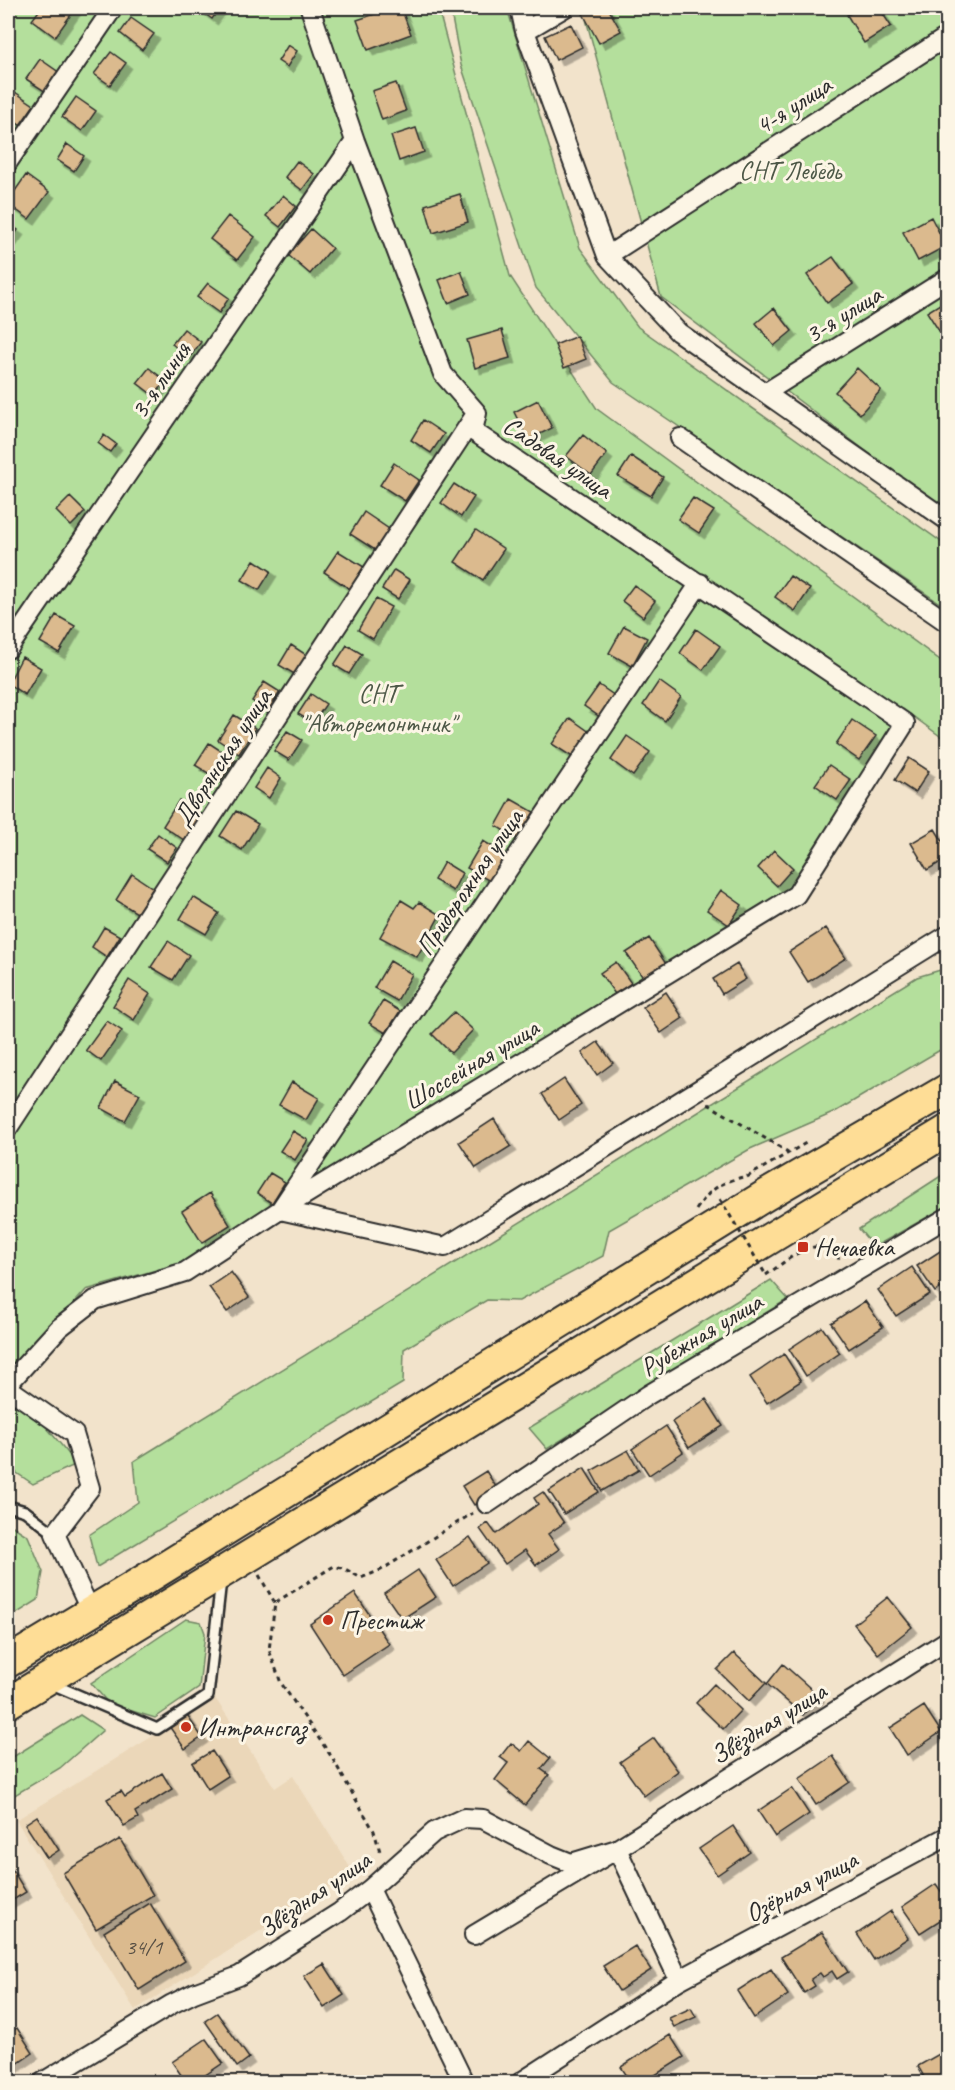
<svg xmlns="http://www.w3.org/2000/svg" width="955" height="2090" font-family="Caveat,sans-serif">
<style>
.built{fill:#ebd7b9}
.green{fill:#b4df9c;stroke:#708564;stroke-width:1.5}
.building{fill:#dbba8e;stroke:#2b2b2b;stroke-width:1.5;filter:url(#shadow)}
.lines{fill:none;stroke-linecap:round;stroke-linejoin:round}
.service-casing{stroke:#2b2b2b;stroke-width:14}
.minor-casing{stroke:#2b2b2b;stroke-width:22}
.trunk-casing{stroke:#2b2b2b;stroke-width:34}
.path{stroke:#2b2b2b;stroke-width:3;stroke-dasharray:4.5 4.5;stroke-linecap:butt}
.service{stroke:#fcf5e5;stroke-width:9}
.minor{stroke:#fcf5e5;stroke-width:18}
.trunk{stroke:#fedd96;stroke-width:30}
.path-bridge{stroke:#2b2b2b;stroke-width:3;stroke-dasharray:4.5 4.5;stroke-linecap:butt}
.poi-dot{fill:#c8321e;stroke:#fcf5e5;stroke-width:2}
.labels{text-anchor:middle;stroke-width:6;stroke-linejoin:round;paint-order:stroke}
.number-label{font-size:22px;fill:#574f44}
.street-label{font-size:26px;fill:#2b2b2b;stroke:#fcf5e5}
.park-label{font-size:26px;fill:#4d5847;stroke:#fcf5e5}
.poi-label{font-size:26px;fill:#2b2b2b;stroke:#fcf5e5;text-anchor:start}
</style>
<defs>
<filter id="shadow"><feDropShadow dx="5.5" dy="5.5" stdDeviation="0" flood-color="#0004"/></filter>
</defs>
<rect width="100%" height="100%" fill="#f2e3cb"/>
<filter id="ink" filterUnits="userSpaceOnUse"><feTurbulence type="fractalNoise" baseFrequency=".0167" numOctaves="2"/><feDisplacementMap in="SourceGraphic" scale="12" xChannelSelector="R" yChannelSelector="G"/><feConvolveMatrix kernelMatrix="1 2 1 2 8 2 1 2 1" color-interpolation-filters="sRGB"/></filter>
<g filter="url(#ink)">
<path class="built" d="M215 1698 275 1788 293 1776 353 1872 135 2010 16 1820Z"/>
<path class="green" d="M8 8H438L510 276 597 409 948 666 947 741 903 709 792 887 184 1262 86 1290 11 1374 8 1372Z
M450 8H507L580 248 638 327 947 546V608L613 382 536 288 461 65Z
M583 8H947V512L661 297Z
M947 968V1046L833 1113 750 1149 609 1230 603 1256 519 1301 487 1300 404 1349 403 1383 97 1567 89 1535 138 1502 134 1461 917 977Z
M947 1172V1206L874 1247 859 1229Z
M771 1280 788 1299 547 1449 529 1428Z
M8 1397 38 1417 77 1464 33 1484 8 1467Z
M8 1523 28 1536 43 1572 38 1600 8 1619Z
M186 1619 201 1622 205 1633 199 1688 155 1718 109 1704 91 1683Z
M80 1715 103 1730 60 1768 8 1799V1760Z"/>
<path class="building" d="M41 8H73L75 9 55 37 32 20Z
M197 8H220L212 19Z
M393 8H401L411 34 368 50 357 20Z
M586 8H608L621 31 599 43 581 10Z
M860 8H879L891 26 864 43 847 15Z
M131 18 154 34 142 50 120 33Z
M571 24 582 47 556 60 545 36Z
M288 45 297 51 287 67 278 61Z
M111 52 126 63 110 85 94 74Z
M40 59 60 73 46 92 26 79Z
M396 83 406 111 382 120 372 91Z
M9 88 34 105 20 125 8 117V91Z
M76 97 96 111 82 131 62 117Z
M416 128 424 152 399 161 391 136Z
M67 144 84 156 74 171 57 160Z
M297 161 314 174 302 190 285 177Z
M26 175 49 192 29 219 8 204V201Z
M460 194 468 222 433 233 425 205Z
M283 195 296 206 280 227 266 216Z
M228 216 255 237 237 260 210 239Z
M931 217 946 246 918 261 903 232Z
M8 223 18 230 8 244Z
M311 229 332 248 310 274 288 255Z
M833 257 853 284 827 303 807 275Z
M461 271 470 294 448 303 439 280Z
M208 283 229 298 219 313 197 297Z
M948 299V326L939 331 927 312Z
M774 308 792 331 774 346 756 323Z
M184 329 201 342 189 358 172 344Z
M502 330 510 358 475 368 467 340Z
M577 336 586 359 564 368 555 345Z
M149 368 166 381 154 396 137 383Z
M857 368 881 390 860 414 835 392Z
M538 400 552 428 528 440 514 412Z
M423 420 444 434 431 453 411 440Z
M104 435 116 444 110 452 98 443Z
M583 435 607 454 591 475 566 456Z
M631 456 663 477 651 496 618 476Z
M394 463 419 480 405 501 380 485Z
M454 484 474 497 461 517 441 503Z
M70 497 85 512 71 526 56 511Z
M693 498 714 511 699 533 678 519Z
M364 512 389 529 375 550 350 534Z
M476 530 504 549 483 580 455 562Z
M338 551 364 567 350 589 324 572Z
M254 560 271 571 259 590 242 580Z
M394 570 410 580 398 599 382 589Z
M790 576 810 589 795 611 775 597Z
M634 585 655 601 643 617 622 601Z
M376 599 391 607 373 639 358 630Z
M56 615 75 626 59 653 40 642Z
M624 626 647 638 632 666 609 653Z
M696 629 720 646 703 670 680 653Z
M291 645 308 656 296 675 279 665Z
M347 645 362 654 349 674 334 665Z
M22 657 41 668 25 695 8 684Z
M659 681 681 697 665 721 643 705Z
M264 682 280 692 268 711 252 701Z
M599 685 615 696 600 717 584 706Z
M311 694 326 704 313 723 298 714Z
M234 715 255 728 239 754 218 740Z
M570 718 591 733 574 758 552 744Z
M852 720 876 736 859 760 836 744Z
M287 731 302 740 289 760 274 751Z
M627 736 650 752 633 776 611 760Z
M209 743 235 760 221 781 195 765Z
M909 758 929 771 915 793 895 780Z
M829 765 851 780 837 800 815 785Z
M267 768 281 778 269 798 254 788Z
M511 799 534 812 518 839 496 826Z
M179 800 201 814 184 840 163 826Z
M236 811 258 824 242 850 220 836Z
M935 829 948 850V858L927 870 911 843Z
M158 834 177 848 167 862 147 849Z
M483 841 505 854 490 881 467 868Z
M774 850 793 868 777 886 758 868Z
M444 862 462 873 453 891 434 880Z
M132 874 153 888 137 913 116 900Z
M721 890 742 905 729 925 707 910Z
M193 897 219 913 206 934 180 919Z
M401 900 414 908 419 902 440 915 417 957 380 937Z
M104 927 120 936 107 957 92 947Z
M826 928 846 958 808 982 789 952Z
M649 938 666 964 644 979 626 953Z
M168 941 189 955 173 980 151 967Z
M390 961 412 974 397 1001 374 988Z
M616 962 631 983 615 994 600 973Z
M737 964 746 979 722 994 713 979Z
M129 980 150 994 134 1020 113 1006Z
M666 992 683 1018 661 1033 643 1007Z
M383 1001 400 1011 386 1033 369 1023Z
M454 1012 473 1030 451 1053 432 1034Z
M107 1021 122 1031 101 1061 86 1050Z
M598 1042 613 1063 597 1075 582 1053Z
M564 1079 581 1105 559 1120 542 1094Z
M115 1081 140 1094 125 1121 101 1108Z
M292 1082 319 1098 306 1120 279 1105Z
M494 1119 511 1146 476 1168 459 1142Z
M293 1131 308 1140 295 1160 280 1151Z
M270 1173 285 1182 272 1203 257 1193Z
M210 1193 230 1225 202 1243 182 1211Z
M948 1246V1283L935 1292 917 1266Z
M912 1267 930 1294 896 1316 878 1290Z
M231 1272 249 1297 227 1312 209 1287Z
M865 1301 883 1327 849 1349 831 1323Z
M822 1327 840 1353 806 1376 789 1349Z
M784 1354 801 1381 767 1403 750 1377Z
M706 1399 723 1426 689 1448 672 1422Z
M666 1426 683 1452 649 1475 632 1449Z
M628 1450 639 1470 602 1491 591 1471Z
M584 1468 599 1492 564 1514 549 1491Z
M486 1471 498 1490 474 1505 462 1486Z
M543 1492 564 1523 548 1534 559 1549 536 1565 525 1550 505 1564 480 1529 488 1523 496 1534 538 1504 534 1498Z
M470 1537 487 1563 453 1586 436 1560Z
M418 1570 436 1597 402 1619 384 1593Z
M355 1593 389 1644 343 1675 310 1624Z
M888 1597 912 1627 878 1654 854 1624Z
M734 1653 766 1683 749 1701 717 1670Z
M783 1664 819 1696 803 1715 767 1684Z
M714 1684 741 1710 723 1729 696 1703Z
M924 1706 941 1732 907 1755 890 1728Z
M181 1707 202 1737 185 1749 164 1719Z
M654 1738 678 1771 644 1796 620 1762Z
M529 1741 550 1758 541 1769 549 1775 525 1805 495 1780 508 1763 500 1757 511 1743 521 1751Z
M212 1751 228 1776 208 1789 192 1763Z
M833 1756 850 1782 816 1805 799 1779Z
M162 1773 172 1789 135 1812 138 1818 124 1826 107 1799 121 1791 125 1797Z
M792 1788 809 1814 775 1837 758 1811Z
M37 1816 59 1850 47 1858 25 1824Z
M733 1826 750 1852 717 1875 699 1849Z
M120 1839 153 1895 96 1929 63 1873Z
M10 1866 26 1892 8 1903V1868Z
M936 1884 948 1901V1915L920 1933 902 1907Z
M150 1903 185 1961 139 1990 104 1932Z
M891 1911 908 1938 874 1960 857 1934Z
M822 1932 848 1972 837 1979 832 1971 823 1977 820 1973 811 1979 815 1986 804 1993 781 1957Z
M635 1946 651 1970 619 1991 603 1966Z
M324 1964 344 1995 324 2008 304 1976Z
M771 1969 788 1995 754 2018 737 1991Z
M691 2008 696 2017 674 2027 669 2018Z
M217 2013 249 2058 237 2067 205 2021Z
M17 2028 33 2053 8 2070V2034Z
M670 2035 684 2057 644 2082H631L621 2067Z
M206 2039 223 2063 195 2082H186L172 2062Z
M948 2049V2081L927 2082 918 2066Z"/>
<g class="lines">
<defs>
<path id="service" d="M8 1506 25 1511 55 1534
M52 1684 157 1729 208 1696 221 1580"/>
<path id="minor" d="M520 8 525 31 607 256 678 332 948 521
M525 31 564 8
M8 162 113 8
M607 256 948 36
M765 393 948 278
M680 438 948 623
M700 583 280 1210 445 1247 948 935
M8 649 355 141
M8 1128 474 417
M8 1384 59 1328 95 1300 185 1272 280 1210 796 895 905 723 473 431 477 413 443 374 355 141 310 8
M8 1388 74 1434 90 1488 55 1534 91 1612
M487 1504 648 1395 948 1217
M370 1889 464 2082
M474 1935 617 1849 948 1640
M43 2082 172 2004 194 1993 239 1976 340 1912 370 1889 434 1832 464 1818 483 1819 551 1855 571 1863 617 1849 679 1980
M521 2082 679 1980 948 1836"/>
<path id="trunk" d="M8 1662 154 1574 766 1195 948 1089
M8 1703 948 1130"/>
</defs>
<use href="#service" class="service-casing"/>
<use href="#minor" class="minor-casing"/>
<use href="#trunk" class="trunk-casing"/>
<path class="path" d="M708 1104 788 1152
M747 1177 806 1143
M696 1210C711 1187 722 1182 747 1176
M766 1275C790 1259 820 1228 841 1262
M259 1575 275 1603 269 1650 281 1683 331 1756 374 1831 381 1855
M276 1602 334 1566 345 1569 361 1578 381 1570 473 1513"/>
<use href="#service" class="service"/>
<use href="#minor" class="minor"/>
<use href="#trunk" class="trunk"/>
<path class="path-bridge" d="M720 1199 766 1275"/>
</g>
</g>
<g class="poi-dot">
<rect x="797" y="1241" width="12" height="12" rx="3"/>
<circle cx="328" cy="1620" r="6"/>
<circle cx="186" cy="1727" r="6"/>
</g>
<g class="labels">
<g class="number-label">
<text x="144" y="1954">34/1</text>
</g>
<g class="street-label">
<text transform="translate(793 105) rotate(-33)" y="9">4-я улица</text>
<text transform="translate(843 314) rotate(-32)" y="9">3-я улица</text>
<text transform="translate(160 380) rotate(-56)" y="9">3-я линия</text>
<text transform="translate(558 457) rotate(34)" y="9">Садовая улица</text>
<text transform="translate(222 757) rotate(-57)" y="9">Дворянская улица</text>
<text transform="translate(469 882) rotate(-56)" y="9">Придорожная улица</text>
<text transform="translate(471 1064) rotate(-31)" y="9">Шоссейная улица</text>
<text transform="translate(701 1334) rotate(-31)" y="9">Рубежная улица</text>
<text transform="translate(768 1723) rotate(-32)" y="9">Звёздная улица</text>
<text transform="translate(801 1886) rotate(-28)" y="9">Озёрная улица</text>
<text transform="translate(314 1894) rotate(-35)" y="9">Звёздная улица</text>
</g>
<g class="park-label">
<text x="790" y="179">СНТ Лебедь</text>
<text x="378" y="702">СНТ<tspan x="378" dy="30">"Авторемонтник"</tspan></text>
</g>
<g class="poi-label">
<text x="815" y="1256">Нечаевка</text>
<text x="340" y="1629">Престиж</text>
<text x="198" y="1736">Интрансгаз</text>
</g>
</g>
<rect width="955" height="2090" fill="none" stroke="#fcf5e5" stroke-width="30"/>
<rect x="15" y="15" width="925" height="2060" fill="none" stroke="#2b2b2b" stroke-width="2" filter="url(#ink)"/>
</svg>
